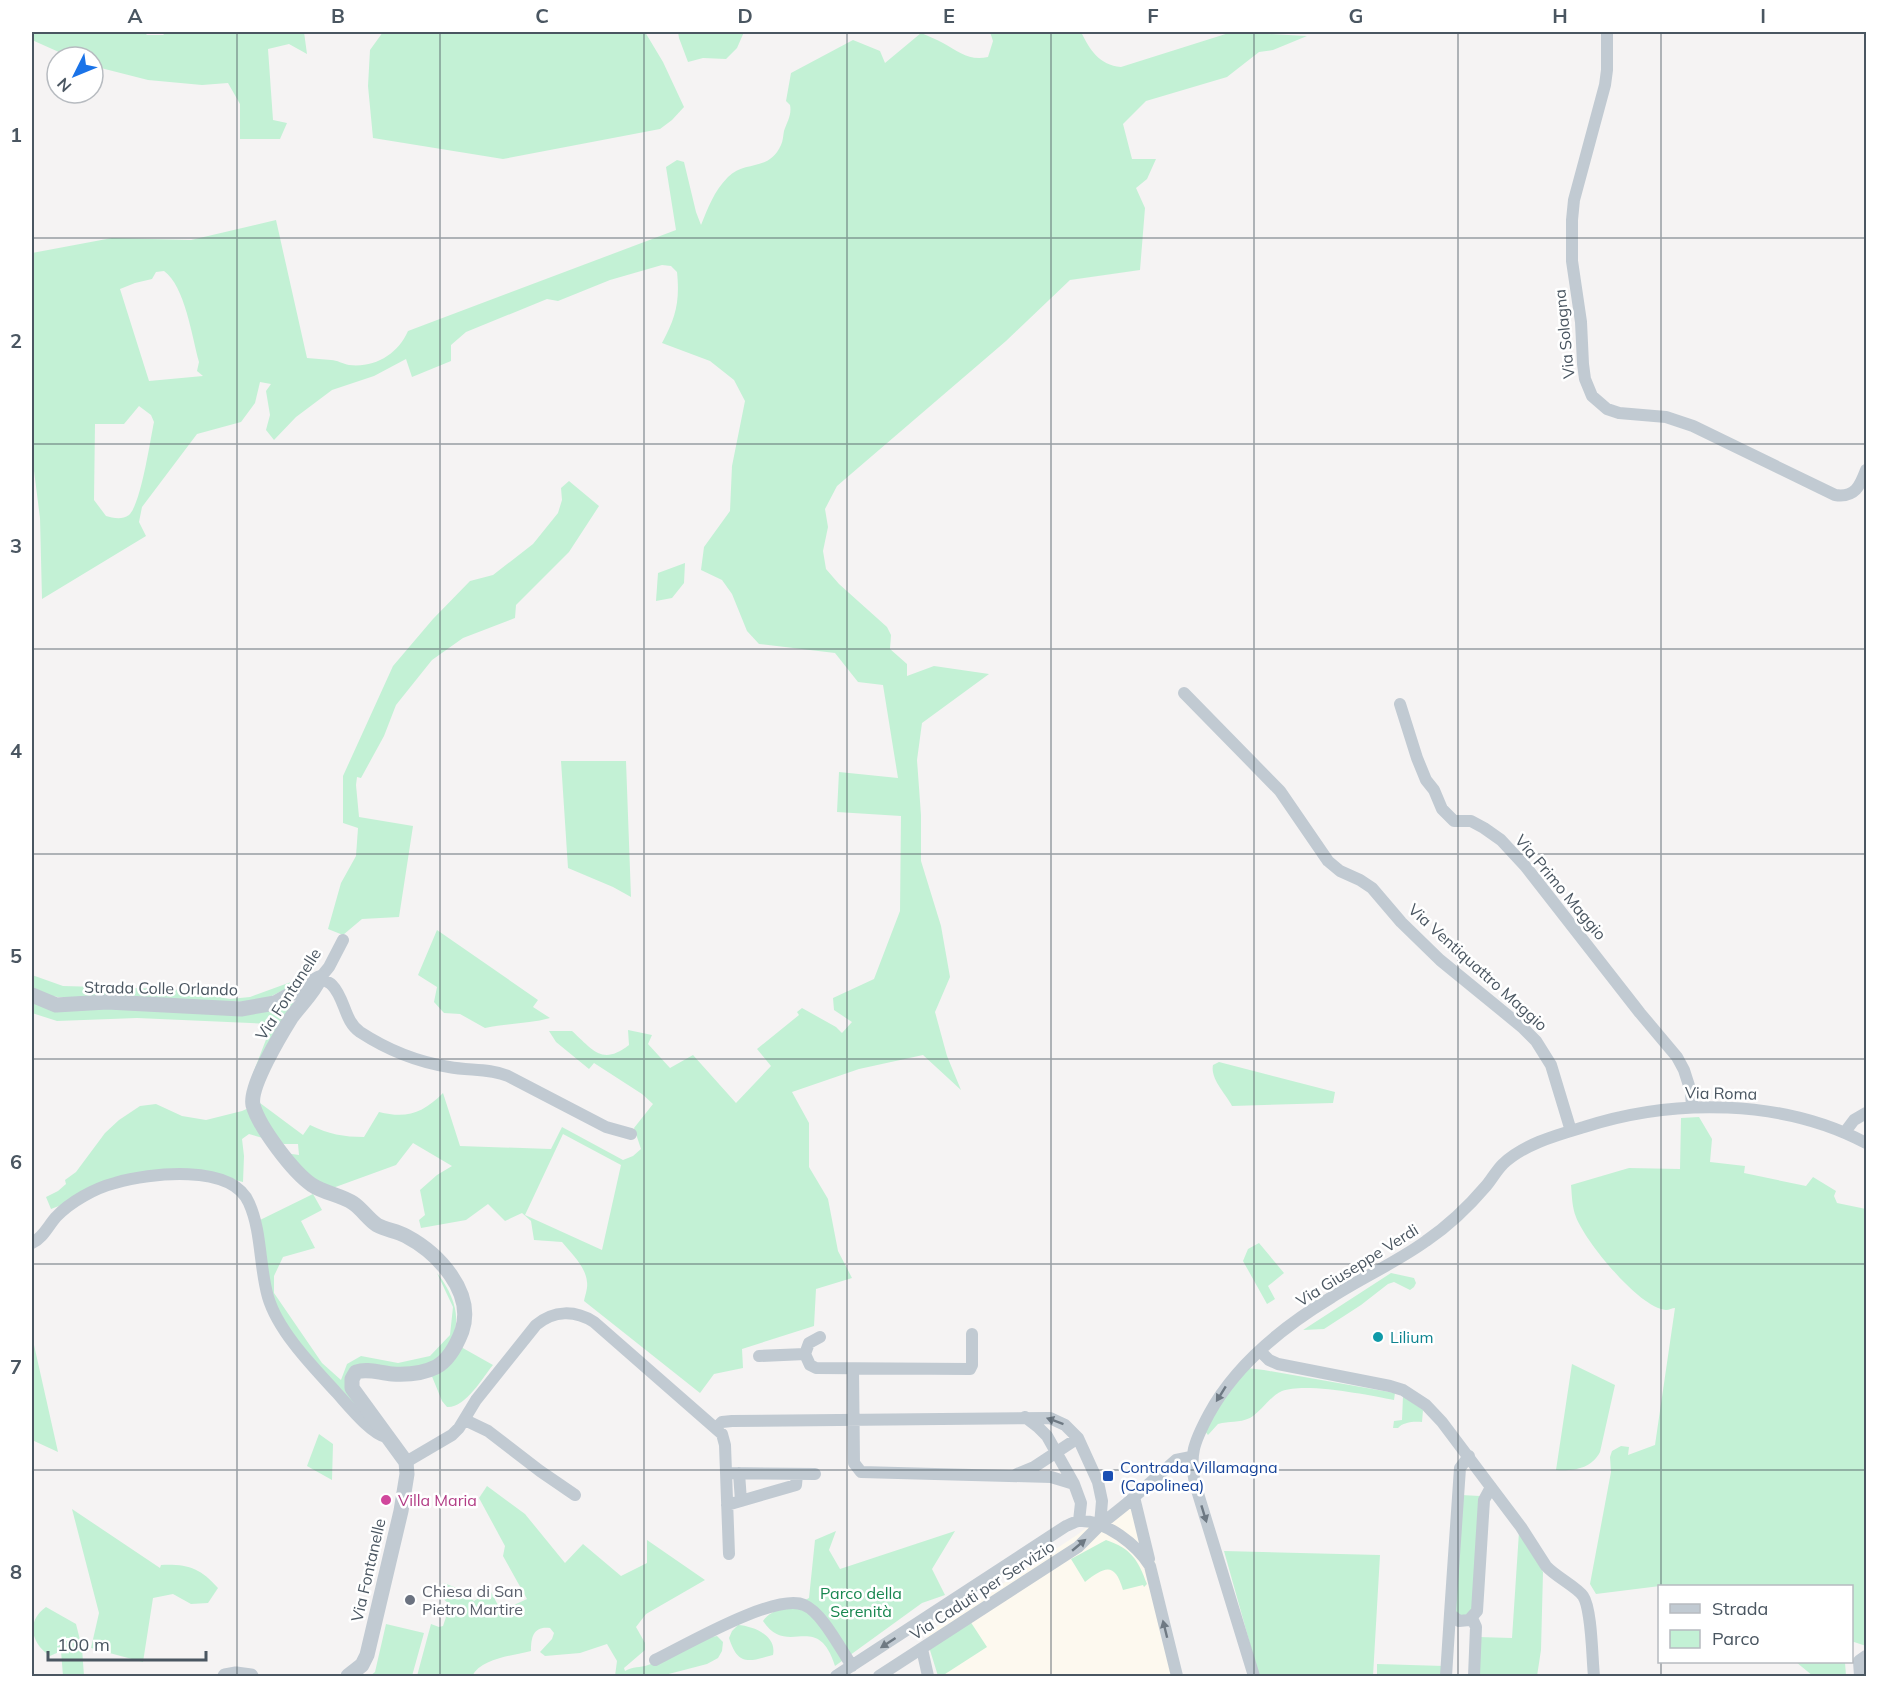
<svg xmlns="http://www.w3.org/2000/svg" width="1898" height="1708" font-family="Mulish,sans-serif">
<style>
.commercial{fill:#fdf9ef}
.green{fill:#c3f1d5;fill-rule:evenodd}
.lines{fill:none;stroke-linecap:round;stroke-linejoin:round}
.minor{stroke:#c1cad2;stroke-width:12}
.tertiary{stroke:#c1cad2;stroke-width:15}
.oneway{fill:#6e7983}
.grid{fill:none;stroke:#4a5661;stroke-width:1.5;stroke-opacity:0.55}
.culture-dot{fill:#0f9aa8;stroke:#fff;stroke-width:2}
.transit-dot{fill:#1a4fb4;stroke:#fff;stroke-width:2}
.hotel-dot{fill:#d1479c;stroke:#fff;stroke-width:2}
.worship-dot{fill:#6b7280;stroke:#fff;stroke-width:2}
.labels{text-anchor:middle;stroke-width:5;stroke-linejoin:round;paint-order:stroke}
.street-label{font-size:16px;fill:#4a5661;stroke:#fff}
.culture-label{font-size:16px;fill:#0d838f;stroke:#fff;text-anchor:start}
.transit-label{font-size:16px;fill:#164399;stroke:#fff;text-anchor:start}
.hotel-label{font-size:16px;fill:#b23c85;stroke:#fff;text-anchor:start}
.worship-label{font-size:16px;fill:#5b616d;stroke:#fff;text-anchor:start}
.park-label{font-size:16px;fill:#17864f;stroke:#fff}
.neatline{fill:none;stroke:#4a5661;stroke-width:2}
.grid-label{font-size:20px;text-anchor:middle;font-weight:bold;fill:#4a5661}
</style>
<rect width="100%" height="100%" fill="#f5f3f3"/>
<path class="commercial" d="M1138 1488 1182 1676H938L926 1634 1077 1535Z"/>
<path class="green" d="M32 32H144L147 35H163L167 32H304L307 54 289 44 268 49 273 120 287 123 280 139H240V104L228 83 202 85 148 80 93 66V57H70L32 40Z
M383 32H645L663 62 684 107 672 120 660 129 503 159 373 138 368 86 370 50Z
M678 32H744L737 48 726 59 703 58 688 62 679 38Z
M990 32H1081C1090 50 1099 65 1121 67L1232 32 1307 36 1273 50 1259 52 1227 77 1146 101 1123 124 1132 159H1156L1147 179 1136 188 1145 208 1140 270 1070 280 1006 341 837 486 825 509 828 527 823 551 826 569 839 584 887 627 891 635 890 649 907 664V676L934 666 989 674 922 723 917 760 921 815V861L941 926 950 977 935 1012 947 1056 961 1090 923 1055 859 1069 792 1092 809 1123V1167L828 1199 838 1251 852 1278 816 1289 814 1326 742 1349 743 1368 714 1374 700 1393 584 1301C585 1296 588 1288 587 1282 586 1267 571 1253 562 1242L534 1240 531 1221 522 1213 505 1221 488 1204 466 1220 421 1228 419 1220 425 1215 420 1190 437 1175 452 1166 413 1143 396 1165 330 1189 316 1184 285 1153 299 1155 298 1144H284L249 1134 242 1139 244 1156 243 1182 192 1170 140 1175 51 1209 46 1197 58 1191 66 1184 65 1180 76 1172 105 1133 119 1120 140 1106 156 1104 182 1116 206 1120 242 1111 260 1103 303 1135 310 1125C328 1134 344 1137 364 1137L379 1112C407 1119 423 1113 443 1093L460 1146 551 1149 562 1127 623 1160 633 1156 641 1149 634 1128 653 1104 642 1094 594 1063 589 1069 556 1042 549 1031H572C593 1050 602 1066 629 1045L628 1030 652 1035 648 1044 670 1068 693 1055 736 1103 771 1066 757 1049 799 1015 797 1012 802 1008 836 1027 842 1033 852 1022 834 1010 833 998 874 979 900 911 901 816 837 812 839 772 898 778 883 685 858 682 835 653 759 644 747 631 732 594 722 580 701 570 704 547 730 511 732 466 745 401 734 380 710 361 662 343C676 317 680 301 677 272L671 266 662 265 610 280 558 301 547 299 466 332 451 345V361L412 377 406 359 374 376 332 390 296 417 274 440 266 430 270 415 266 391 271 384 260 382 255 403 241 422 197 434 142 507 139 522 146 536 42 599 40 518 32 455V253L112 238 191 240 276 220 307 358C315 359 323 359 331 360 337 360 343 364 349 365 375 368 398 354 408 331L676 230 666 167 677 160 684 162 696 212 701 225C708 208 714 191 728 177 745 160 769 172 781 145 783 141 783 136 784 131 787 122 792 115 790 105L786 101 791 73 853 40 880 51 885 63 921 33C928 36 936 39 943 43 959 52 969 61 988 57L993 41ZM164 271C185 286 192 337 199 362L197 371 203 376 149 381 120 289 135 283 152 279 156 272ZM139 406 151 415 154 422C150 441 141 504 129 515 122 520 113 518 106 516L94 500 95 424H124ZM563 1134 621 1165 602 1250 525 1215Z
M569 481 599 506 569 552 516 605 515 618 463 638 432 660 396 705 384 736 361 778 357 777 356 785 359 817 413 826 399 917 362 919 343 935 328 929 341 883 356 856 358 828 343 823V776L393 666 433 619 470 581 493 575 533 544 558 513 562 500 561 488Z
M685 563 684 583 672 598 656 601 658 573Z
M561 761H626L631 897 613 887 568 868Z
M437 930 538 1000 533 1007 550 1018C529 1024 507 1023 485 1028L460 1014 444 1013 434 1002 437 987 418 975Z
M32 975 63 986 173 989 230 999 250 997 291 982 295 984 260 1002 58 997 45 995 32 988Z
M32 998 293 1003 294 1009 252 1076 272 1024 137 1018 57 1021 32 1013Z
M1219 1062 1335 1092 1333 1103 1232 1106C1226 1094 1210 1079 1213 1065Z
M1699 1117 1712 1139 1710 1162 1745 1166 1744 1173 1806 1186 1813 1177 1836 1191 1834 1196 1837 1203 1866 1209V1646L1854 1642 1852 1643V1586H1660L1596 1594 1590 1584 1611 1472 1610 1457 1612 1451 1621 1446 1629 1447 1628 1455 1655 1445 1675 1308C1672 1308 1669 1310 1666 1310 1639 1308 1585 1241 1576 1217 1572 1207 1572 1196 1571 1185L1629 1168 1680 1169 1681 1118Z
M313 1194 322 1210 301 1221 315 1248 283 1257 274 1276V1293L322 1363 341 1380 347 1364 361 1356 398 1363 430 1356 450 1335 453 1307 437 1273C463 1306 465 1340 428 1366L349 1375 374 1426 297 1343 269 1293 260 1220Z
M1259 1243 1284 1273 1268 1286 1275 1299 1267 1304 1243 1261 1248 1249Z
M1391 1273 1414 1278 1416 1283 1414 1287 1410 1290 1394 1282 1388 1284 1361 1305 1324 1329 1303 1330Z
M32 1336 58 1452 32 1440Z
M461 1347 493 1365C482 1378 466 1408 447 1407L442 1401 431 1374Z
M1572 1364 1615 1385 1600 1452C1591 1469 1574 1471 1556 1470Z
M1247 1368 1264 1370 1395 1393 1394 1400C1369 1395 1305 1382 1282 1391 1269 1397 1262 1411 1250 1418 1239 1423 1229 1421 1218 1424L1208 1435 1204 1430 1212 1415Z
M1403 1396 1423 1410 1422 1422C1414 1421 1403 1422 1398 1428H1393L1394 1421 1402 1420Z
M319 1434 333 1444 332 1480 307 1466Z
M487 1486 525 1514 565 1563 583 1544 621 1576 647 1563V1540L705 1580 646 1614 636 1627 645 1643V1650L624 1668 625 1671C633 1666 640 1668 648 1665 672 1658 691 1641 717 1636L723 1642 722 1651 718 1658 707 1664 661 1676H615L617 1661 607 1644 580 1653 545 1656 540 1652 552 1639 554 1633 550 1628C534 1626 531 1636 531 1651 512 1656 482 1658 472 1676H417L431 1624 439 1627 443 1626 450 1605 438 1594 444 1583 459 1589 474 1601 490 1590 501 1611 527 1599 503 1556 505 1546 479 1498Z
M1461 1495 1480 1496 1472 1613 1460 1616 1455 1611Z
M72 1509 160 1568 161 1565C188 1564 200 1568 218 1588L208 1603 191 1604 173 1594 153 1598 143 1662 91 1648 99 1613Z
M836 1531 829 1550 840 1569 955 1531 932 1569 945 1595 922 1603 835 1666C817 1609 788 1659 763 1621 773 1607 794 1606 809 1598L815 1540Z
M1519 1532 1543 1572 1541 1650 1537 1676H1476L1478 1637 1512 1638Z
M1106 1540C1132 1549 1138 1560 1147 1584L1144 1587 1143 1585 1123 1590C1115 1562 1105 1566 1085 1582L1071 1559Z
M1224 1551 1380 1555 1373 1676H1259Z
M46 1607 76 1624 82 1648 84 1676H63L61 1651 50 1656C32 1644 25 1622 46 1607Z
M970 1621 987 1647 942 1676H938L929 1647Z
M386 1624 424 1633 412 1676H370L375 1672Z
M738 1625C754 1626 777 1636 773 1655 748 1662 738 1666 729 1638L732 1631Z
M1796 1662H1845L1846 1676H1813Z
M1377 1664 1444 1666 1443 1676H1377Z"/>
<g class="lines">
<path class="minor" d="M1607 32V70L1605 85 1574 200 1572 220V261L1581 322 1583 364 1585 379 1592 396 1607 409 1619 413 1666 417 1693 426 1835 495C1855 498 1860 486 1866 470
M1184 693 1280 791 1328 861 1340 871 1360 880 1372 888 1401 922 1440 960 1522 1027 1536 1041 1551 1065 1571 1131
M1400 704 1417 758 1426 780 1434 790 1442 809 1454 821H1471L1484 828 1501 840 1526 867 1640 1013 1677 1057 1684 1070 1691 1092 1692 1107
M343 940 329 967 320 978C324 980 329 982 332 985 345 998 344 1021 360 1032 386 1049 418 1062 449 1067 469 1071 489 1068 508 1076L606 1127 631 1134
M1845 1132 1854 1120 1866 1113
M32 1243C43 1238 48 1226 56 1217 70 1202 95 1188 115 1183 149 1173 232 1163 249 1203 262 1232 259 1266 268 1297 278 1331 312 1366 336 1392 348 1405 370 1433 386 1437
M820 1337 809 1343 805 1354 810 1365 816 1368 970 1369 972 1365V1334
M1260 1351 1269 1360 1278 1364 1390 1386 1403 1390 1426 1405 1442 1422 1521 1527 1546 1566C1556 1577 1577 1587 1583 1596 1592 1609 1592 1659 1594 1676
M759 1356 805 1354
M853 1369 854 1463 861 1472 1051 1477 1074 1484
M1025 1417 1038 1427 1047 1436 1074 1484 1081 1503 1079 1521
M465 1420 488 1431 540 1471 575 1495
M717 1427 722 1422 732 1421 1050 1418 1065 1425 1078 1438 1098 1482 1102 1501 1100 1525
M1469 1456 1460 1468 1450 1614 1459 1621 1469 1620 1477 1611 1484 1500 1491 1487
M406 1462 452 1435 459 1428 476 1400 536 1325C554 1310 575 1310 594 1322L722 1434 725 1445 729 1554
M726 1473 815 1474
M739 1473 741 1501
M1017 1474 1034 1467 1078 1438
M1134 1497 1149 1559
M727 1505 796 1485 797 1474
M1472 1618 1476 1627 1474 1676
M922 1649 928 1676
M655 1660C684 1646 776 1592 804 1605 822 1612 841 1650 852 1666
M836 1676 1066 1526C1070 1525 1075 1521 1079 1521 1105 1519 1138 1546 1150 1566L1177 1676
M879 1676 1078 1547 1100 1525 1125 1505 1176 1460 1191 1457
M1254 1676 1196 1487C1188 1456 1194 1442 1209 1414 1236 1364 1284 1326 1332 1297 1363 1277 1397 1262 1426 1241 1448 1226 1469 1206 1486 1186 1492 1179 1496 1171 1503 1164 1524 1144 1557 1135 1584 1127 1674 1098 1783 1099 1866 1143
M1446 1676 1450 1614
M1860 1676 1859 1661 1866 1656"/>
<path class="tertiary" d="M320 978C313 994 301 1004 291 1018 281 1034 249 1087 253 1105 259 1127 293 1172 312 1185 324 1193 341 1195 353 1203 362 1209 368 1219 377 1225 386 1230 397 1231 406 1236 438 1253 475 1292 462 1331 457 1344 449 1360 436 1367 422 1374 407 1375 392 1374 379 1373 368 1368 356 1372L352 1379V1388L406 1462 407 1474 401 1511 367 1655 362 1665 348 1676
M32 995 56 1005 107 1002 241 1009 275 1003 319 978
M225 1676 236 1674 251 1676"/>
</g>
<defs><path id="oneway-solid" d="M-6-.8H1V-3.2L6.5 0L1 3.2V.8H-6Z" transform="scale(1.5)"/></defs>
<g class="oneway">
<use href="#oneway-solid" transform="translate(1221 1394) rotate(122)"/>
<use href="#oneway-solid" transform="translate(1055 1421) rotate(-160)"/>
<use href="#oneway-solid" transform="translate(1204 1514) rotate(73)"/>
<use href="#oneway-solid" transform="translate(1079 1545) rotate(-40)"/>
<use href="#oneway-solid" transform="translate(1165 1629) rotate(-104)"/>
<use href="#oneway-solid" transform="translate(888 1643) rotate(147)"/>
</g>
<path class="grid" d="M237 32V1676M440 32V1676M644 32V1676M847 32V1676M1051 32V1676M1254 32V1676M1458 32V1676M1661 32V1586M32 238H1866M32 444H1866M32 649H1866M32 854H1866M32 1059H1866M32 1264H1866M32 1470H1866M1661 1662V1676"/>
<circle class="culture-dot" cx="1378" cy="1337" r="6"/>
<rect class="transit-dot" x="1102" y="1470" width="12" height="12" rx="3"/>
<circle class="hotel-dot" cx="386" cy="1500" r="6"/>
<circle class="worship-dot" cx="410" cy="1600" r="6"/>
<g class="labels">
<g class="street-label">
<text transform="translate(1564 334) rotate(-96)" y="6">Via Solagna</text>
<text transform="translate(1561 887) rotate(50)" y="6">Via Primo Maggio</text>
<text transform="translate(1478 967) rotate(42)" y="6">Via Ventiquattro Maggio</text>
<text transform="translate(161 988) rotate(1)" y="6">Strada Colle Orlando</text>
<text transform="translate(288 994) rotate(-57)" y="6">Via Fontanelle</text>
<text transform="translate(1721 1093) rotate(1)" y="6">Via Roma</text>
<text transform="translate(1357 1265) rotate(-32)" y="6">Via Giuseppe Verdi</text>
<text transform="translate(368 1570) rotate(-77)" y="6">Via Fontanelle</text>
<text transform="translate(982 1590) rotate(-33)" y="6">Via Caduti per Servizio</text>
</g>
<g class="culture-label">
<text x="1390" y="1343">Lilium</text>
</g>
<g class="transit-label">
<text x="1120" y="1473">Contrada Villamagna<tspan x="1120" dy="18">(Capolinea)</tspan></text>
</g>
<g class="hotel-label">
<text x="398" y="1506">Villa Maria</text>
</g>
<g class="worship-label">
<text x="422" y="1597">Chiesa di San<tspan x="422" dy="18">Pietro Martire</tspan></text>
</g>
<g class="park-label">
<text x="861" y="1599">Parco della<tspan x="861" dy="18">Serenità</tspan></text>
</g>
</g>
<rect width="1898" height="1708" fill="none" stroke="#ffffff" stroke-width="66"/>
<rect x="1658" y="1585" width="195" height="78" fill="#ffffff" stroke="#b7bbc0" stroke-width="1.5"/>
<rect x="1670" y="1604" width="30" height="9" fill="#c1cad2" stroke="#b7bbc0" stroke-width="1.5"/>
<text x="1712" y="1615" font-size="18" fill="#4a5661">Strada</text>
<rect x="1670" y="1630" width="30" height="18" fill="#c3f1d5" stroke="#b7bbc0" stroke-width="1.5"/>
<text x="1712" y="1645" font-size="18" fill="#4a5661">Parco</text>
<g transform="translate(75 75) rotate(227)"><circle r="28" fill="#ffffff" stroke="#b7bbc0" stroke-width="1.5"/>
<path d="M0-4.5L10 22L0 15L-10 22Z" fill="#1a73e8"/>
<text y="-9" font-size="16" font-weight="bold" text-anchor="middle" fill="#4a5661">N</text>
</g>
<path d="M48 1651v9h158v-9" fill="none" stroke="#4a5661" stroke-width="3"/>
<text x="57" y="1651" font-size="18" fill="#4a5661" stroke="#ffffff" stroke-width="4.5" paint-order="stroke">100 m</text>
<rect x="33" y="33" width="1832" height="1642" class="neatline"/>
<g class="grid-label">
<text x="135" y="23">A</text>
<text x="338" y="23">B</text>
<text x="542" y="23">C</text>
<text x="745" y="23">D</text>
<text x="949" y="23">E</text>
<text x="1153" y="23">F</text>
<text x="1356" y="23">G</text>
<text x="1560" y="23">H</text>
<text x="1763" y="23">I</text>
<text x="16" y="142">1</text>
<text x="16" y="348">2</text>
<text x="16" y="553">3</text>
<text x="16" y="758">4</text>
<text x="16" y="963">5</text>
<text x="16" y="1169">6</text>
<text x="16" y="1374">7</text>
<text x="16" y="1579">8</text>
</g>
</svg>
